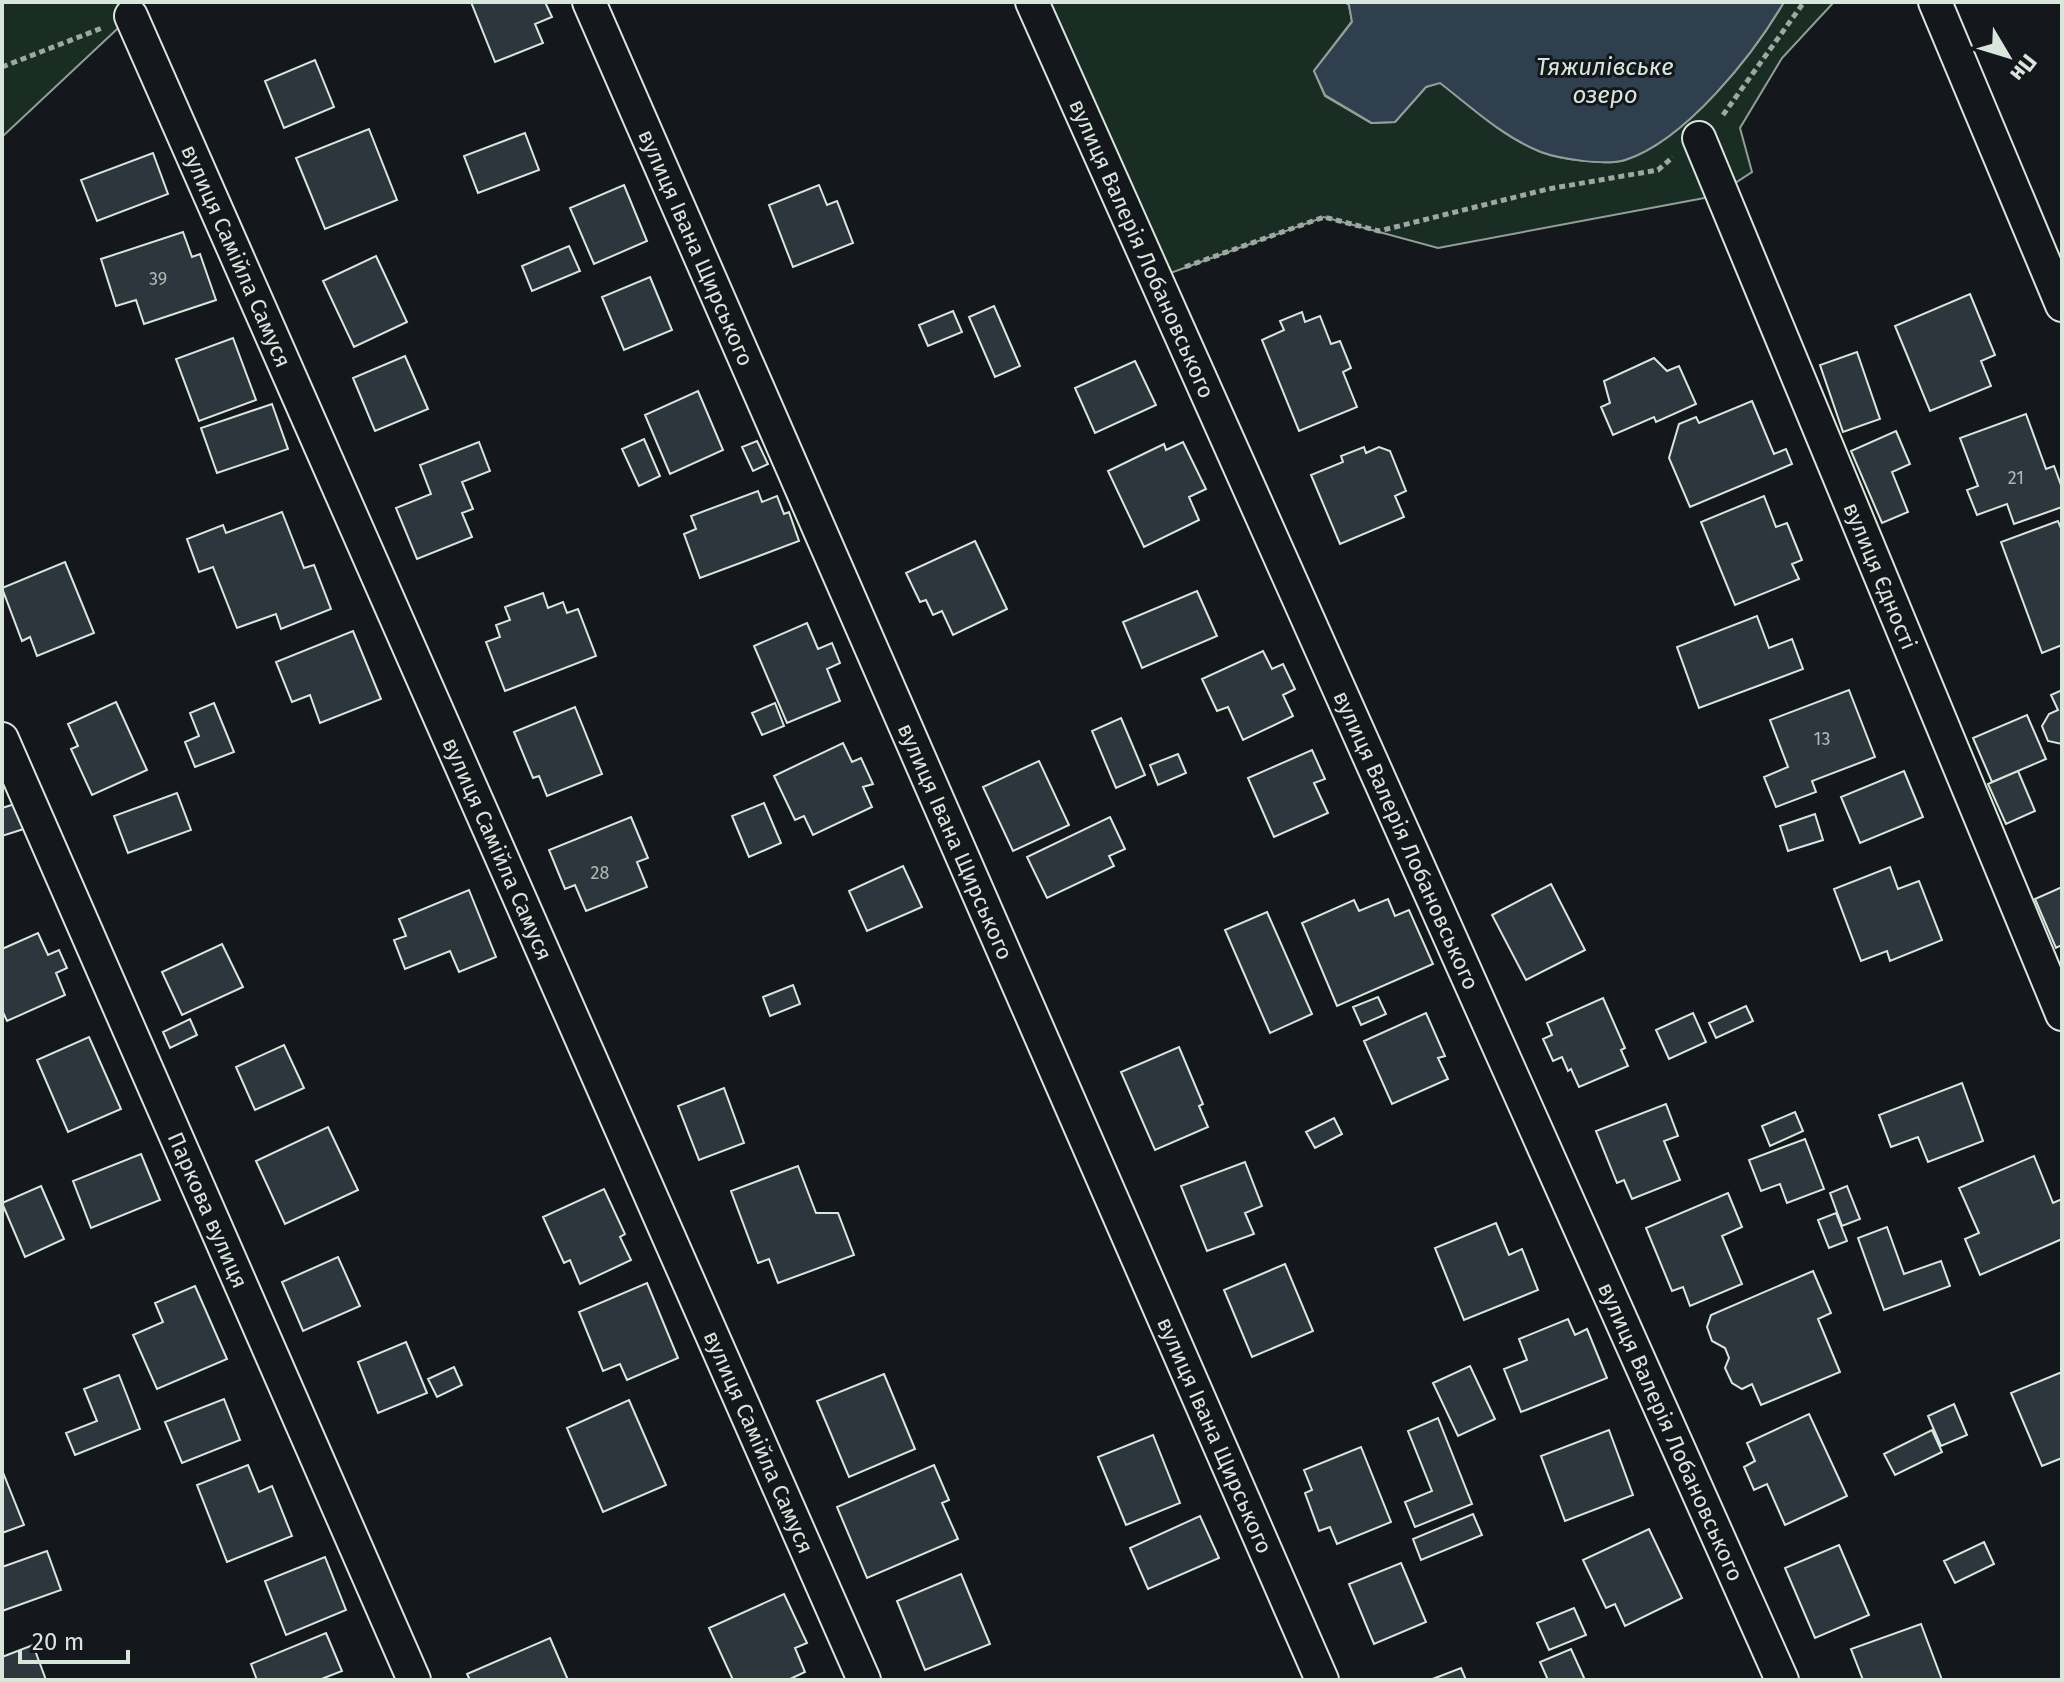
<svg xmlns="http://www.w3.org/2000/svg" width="2064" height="1682" font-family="'Fira Sans',sans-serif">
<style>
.green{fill:#1a2d24;stroke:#939e99;stroke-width:2}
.water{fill:#2f3f4d;stroke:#939e99;stroke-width:2}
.building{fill:#2c363c;stroke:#d8e6dc;stroke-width:2}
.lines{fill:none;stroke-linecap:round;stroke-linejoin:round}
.minor-casing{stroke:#d8e6dc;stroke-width:36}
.path{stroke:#9da8a2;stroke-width:5;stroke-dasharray:6 4;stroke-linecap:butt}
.minor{stroke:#14181c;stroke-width:32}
.labels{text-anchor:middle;stroke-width:6;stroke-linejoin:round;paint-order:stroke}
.number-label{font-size:18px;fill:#adbab4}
.street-label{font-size:22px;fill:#d8e6dc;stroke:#14181c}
.water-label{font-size:24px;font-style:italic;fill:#d8e6dc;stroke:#14181c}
</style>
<rect width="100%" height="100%" fill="#14181c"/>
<path class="green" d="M2 2H116L131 16 2 137Z
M1032 2H1345L1349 5 1352 21 1314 71 1325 96 1371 123 1395 122 1426 87 1440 82C1471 107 1503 137 1541 152 1560 159 1606 166 1625 160 1685 141 1753 55 1784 2H1834L1782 58 1740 128 1752 172 1715 196 1438 248 1324 217 1154 279Z"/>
<path class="water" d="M1345 2H1784C1753 55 1686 140 1625 160 1606 166 1560 159 1541 152 1503 137 1471 107 1440 83L1426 87 1395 122 1372 123 1325 95 1314 71 1352 22 1349 5Z"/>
<path class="building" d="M471 2H545L552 17 535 24 543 43 495 62Z
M315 60 334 107 284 128 265 81Z
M369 129 397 200 325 229 296 158Z
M525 133 539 170 478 193 464 156Z
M153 153 168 194 97 221 81 180Z
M624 185 647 241 594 264 570 208Z
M819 185 827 205 837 201 853 243 793 267 769 205Z
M183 232 192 257 200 254 216 300 144 324 136 300 116 306 101 259Z
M569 246 580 271 532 291 522 266Z
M376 256 407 322 354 347 323 281Z
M650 277 672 330 624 350 602 297Z
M1970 294 1995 355 1981 361 1991 386 1930 411 1895 326Z
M994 306 1020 366 995 377 969 317Z
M953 311 962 332 928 346 919 325Z
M1302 312 1305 322 1320 316 1331 344 1340 341 1351 368 1343 372 1357 407 1299 431 1262 340 1284 330 1280 321Z
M233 338 256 400 199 421 176 359Z
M1857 352 1880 419 1843 432 1820 365Z
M405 356 428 409 375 431 353 378Z
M1654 358 1667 371 1679 366 1696 404 1656 422 1654 417 1613 435 1601 407 1610 403 1604 381Z
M1135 361 1156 405 1095 433 1075 388Z
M698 391 723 450 670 474 645 415Z
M1752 401 1774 454 1786 449 1792 464 1690 507 1669 458 1679 424 1696 417 1699 423Z
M272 404 288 449 217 473 201 428Z
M2026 414 2046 469 2054 466 2062 488V507L2014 524 2007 504 1977 515 1967 490 1978 486 1960 438Z
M1896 431 1910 464 1892 472 1908 512 1882 523 1851 451Z
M644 439 660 476 639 486 622 449Z
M757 441 768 464 753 471 742 447Z
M479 442 490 471 462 482 473 509 462 513 472 537 417 559 396 508 431 494 420 465Z
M1183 442 1206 489 1189 497 1199 520 1144 547 1108 471 1164 444 1166 450Z
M1364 447 1366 453 1379 447 1390 451 1406 491 1395 496 1404 517 1340 544 1311 475 1343 462 1341 456Z
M758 491 762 502 777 496 784 514 789 512 799 541 700 578 684 534 696 529 691 516Z
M1764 496 1776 527 1787 523 1802 560 1792 564 1799 579 1735 605 1701 522Z
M282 512 304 568 314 565 331 609 281 629 276 614 237 628 213 567 199 572 187 539 223 525 226 533Z
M2058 521 2062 531V645L2042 653 2001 542Z
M975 541 1007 609 953 635 942 611 933 615 926 600 920 602 906 573Z
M65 562 94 633 37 656 30 637 22 641 2 588Z
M1197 591 1217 636 1142 668 1123 622Z
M543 593 548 608 563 602 567 613 578 609 596 656 505 691 486 642 500 637 496 625 510 620 505 607Z
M1757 616 1769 648 1792 639 1803 669 1699 708 1677 647Z
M807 623 818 649 832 643 840 663 827 669 840 701 787 723 754 646Z
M353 631 381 699 320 723 310 695 292 702 276 662Z
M1263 651 1272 669 1283 664 1295 689 1283 695 1293 716 1243 740 1228 707 1217 711 1202 679Z
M1849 690 1875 757 1812 781 1816 792 1776 807 1764 777 1788 767 1770 720Z
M2062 690V744L2048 741 2042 726 2049 714 2058 710 2051 695Z
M116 702 147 770 92 795 71 749 78 746 68 724Z
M214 703 234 752 195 767 185 742 199 736 190 713Z
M775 703 784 726 762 735 752 713Z
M575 707 602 774 547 796 539 776 533 778 514 732Z
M2027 715 2046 759 1992 782 1973 738Z
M1121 718 1145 775 1116 788 1092 731Z
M843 743 852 762 861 758 873 784 863 787 872 807 813 835 804 816 795 820 774 776Z
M1312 750 1325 779 1314 783 1328 813 1274 837 1248 778Z
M1178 754 1186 773 1158 785 1150 765Z
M1039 761 1069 825 1013 851 983 787Z
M1904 771 1923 817 1860 843 1841 797Z
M2018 771 2035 811 2006 824 1988 784Z
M177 793 191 830 128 853 114 816Z
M21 802 30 827 2 836V808Z
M764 803 781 843 749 857 732 816Z
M1815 814 1823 840 1788 851 1780 826Z
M631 817 648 858 637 862 647 887 586 911 575 885 565 889 549 850Z
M1110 817 1125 849 1109 856 1114 866 1047 898 1027 857Z
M903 866 922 907 867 931 849 891Z
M1890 867 1898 889 1919 881 1942 940 1890 961 1887 951 1861 961 1834 889Z
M1551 884 1585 950 1526 980 1492 915Z
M2062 887V945L2056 948 2035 899Z
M469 890 496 957 459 972 450 951 405 969 394 940 406 936 399 919Z
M1388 899 1395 916 1409 910 1433 964 1337 1006 1302 923 1354 900 1359 911Z
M1267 912 1312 1014 1270 1033 1225 930Z
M38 933 48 955 59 950 67 968 56 973 65 995 7 1021 2 1010V949Z
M222 944 243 987 182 1015 162 972Z
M793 985 800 1004 770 1016 763 997Z
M1378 997 1386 1014 1361 1025 1353 1007Z
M1603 998 1625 1048 1621 1050 1628 1066 1579 1087 1571 1069 1568 1071 1562 1057 1553 1061 1543 1039 1552 1035 1547 1023Z
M1746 1006 1753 1021 1716 1038 1709 1023Z
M1426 1013 1445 1056 1438 1058 1448 1079 1392 1104 1364 1041Z
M1693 1013 1706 1042 1669 1059 1656 1030Z
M190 1019 197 1035 170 1048 163 1032Z
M89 1037 121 1109 68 1132 37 1060Z
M284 1045 304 1088 255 1110 236 1067Z
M1179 1047 1203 1104 1199 1106 1208 1127 1155 1150 1121 1072Z
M1962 1083 1983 1141 1928 1162 1918 1137 1891 1147 1879 1115Z
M724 1088 744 1143 699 1160 678 1106Z
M1666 1104 1678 1136 1664 1141 1680 1180 1632 1199 1624 1180 1617 1183 1596 1131Z
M1795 1112 1803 1131 1770 1146 1762 1126Z
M1334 1118 1342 1134 1315 1148 1306 1132Z
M328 1127 358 1190 285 1224 256 1161Z
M1805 1139 1824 1189 1787 1203 1780 1184 1761 1191 1749 1160Z
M141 1154 160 1200 91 1228 73 1181Z
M2034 1156 2053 1203 2062 1199V1239L1980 1275 1965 1239 1979 1233 1959 1188Z
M1245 1162 1262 1206 1245 1213 1254 1234 1207 1251 1181 1186Z
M798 1166 816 1213H838L854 1255 778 1283 769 1259 758 1263 731 1191Z
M41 1186 64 1239 25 1257 2 1203Z
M1847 1186 1860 1219 1842 1226 1830 1193Z
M604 1189 625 1234 620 1237 631 1260 580 1284 570 1260 564 1263 543 1217Z
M1728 1193 1742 1227 1722 1236 1742 1284 1690 1306 1683 1287 1672 1291 1646 1228Z
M1836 1213 1847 1241 1829 1248 1818 1220Z
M1496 1223 1509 1255 1522 1249 1538 1290 1464 1320 1435 1248Z
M1887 1227 1904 1274 1941 1261 1950 1286 1884 1310 1858 1238Z
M338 1257 360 1306 303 1331 282 1282Z
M1285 1264 1313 1331 1252 1357 1224 1290Z
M1813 1271 1831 1313 1818 1319 1840 1372 1761 1405 1752 1384 1742 1389 1732 1383 1725 1368 1729 1358 1725 1348 1712 1341 1707 1327 1711 1315Z
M647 1283 678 1358 627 1380 620 1364 603 1371 579 1312Z
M195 1286 227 1359 157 1389 133 1335 163 1322 155 1303Z
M1568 1319 1575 1335 1587 1329 1607 1378 1521 1412 1504 1369 1527 1360 1519 1339Z
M406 1342 427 1393 378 1413 358 1362Z
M1470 1366 1495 1419 1458 1436 1433 1383Z
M454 1367 462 1385 437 1397 428 1379Z
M2062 1372V1458L2042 1466 2011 1393Z
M884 1374 915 1449 849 1477 817 1401Z
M119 1375 140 1429 75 1455 66 1433 97 1421 84 1389Z
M224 1399 240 1440 182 1463 165 1422Z
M629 1400 666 1485 603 1512 567 1428Z
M1954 1404 1967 1435 1941 1446 1928 1416Z
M1809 1414 1847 1496 1785 1525 1767 1484 1754 1490 1744 1467 1755 1461 1747 1443Z
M1438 1418 1472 1504 1415 1527 1405 1502 1432 1491 1408 1431Z
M1609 1430 1633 1495 1565 1521 1541 1456Z
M1932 1430 1942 1452 1895 1475 1884 1454Z
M1153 1435 1180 1503 1126 1525 1098 1457Z
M1361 1447 1391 1522 1337 1544 1330 1527 1319 1531 1305 1493 1312 1490 1304 1470Z
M248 1465 259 1492 272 1486 292 1536 227 1562 197 1485Z
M934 1465 949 1500 942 1503 958 1539 867 1578 837 1507Z
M2 1470 24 1525 2 1533Z
M1473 1514 1482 1535 1421 1560 1413 1539Z
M1200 1516 1219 1558 1148 1589 1130 1548Z
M1649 1529 1682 1598 1625 1626 1615 1604 1606 1608 1583 1560Z
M1984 1542 1994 1564 1955 1583 1944 1561Z
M1839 1545 1869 1615 1815 1638 1785 1568Z
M47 1551 61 1590 2 1611V1567Z
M325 1557 346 1610 286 1635 265 1581Z
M1401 1563 1426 1622 1374 1644 1349 1584Z
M961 1574 990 1644 925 1670 897 1601Z
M784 1594 807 1643 795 1648 805 1672 788 1680H733L709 1628Z
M1574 1608 1586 1635 1549 1650 1537 1623Z
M1921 1624 1942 1680H1863L1851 1649Z
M326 1633 342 1671 319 1680H257L251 1664Z
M550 1638 568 1680H470L467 1674Z
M33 1645 46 1680H2V1657Z
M1571 1649 1585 1680H1548L1540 1662Z
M1461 1668 1466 1680H1430Z"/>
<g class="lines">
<defs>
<g id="minor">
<path id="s1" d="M589 2 1322 1680"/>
<path id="s2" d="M1032 2 1782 1680"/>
<path d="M1935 2 2062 305"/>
<path id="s3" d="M131 16 864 1680"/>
<path id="s4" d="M1699 138 2062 1014"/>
<path id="s5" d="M2 739 414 1680"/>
</g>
</defs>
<use href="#minor" class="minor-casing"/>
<path class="path" d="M2 67 102 28
M1723 115 1804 2
M1185 267 1324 217 1379 231 1548 189 1658 170 1673 157"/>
<use href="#minor" class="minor"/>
</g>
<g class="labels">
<g class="number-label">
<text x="158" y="285">39</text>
<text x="2016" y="484">21</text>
<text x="1822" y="745">13</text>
<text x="600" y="879">28</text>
</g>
<g class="street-label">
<text dy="8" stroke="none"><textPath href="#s1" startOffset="268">вулиця Івана Щирського</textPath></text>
<text dy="8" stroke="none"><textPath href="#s2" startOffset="270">вулиця Валерія Лобановського</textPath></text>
<text dy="8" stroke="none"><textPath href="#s3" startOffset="262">вулиця Самійла Самуся</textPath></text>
<text dy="8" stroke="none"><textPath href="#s4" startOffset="474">вулиця Єдності</textPath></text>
<text dy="8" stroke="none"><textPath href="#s1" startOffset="916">вулиця Івана Щирського</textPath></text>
<text dy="8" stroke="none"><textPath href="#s2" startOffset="918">вулиця Валерія Лобановського</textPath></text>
<text dy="8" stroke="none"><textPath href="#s3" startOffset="910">вулиця Самійла Самуся</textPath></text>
<text dy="8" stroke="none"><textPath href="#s5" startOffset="514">Паркова вулиця</textPath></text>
<text dy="8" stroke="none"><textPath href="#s2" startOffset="1566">вулиця Валерія Лобановського</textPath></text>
<text dy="8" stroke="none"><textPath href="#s1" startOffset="1564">вулиця Івана Щирського</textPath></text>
<text dy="8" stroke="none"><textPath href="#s3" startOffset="1558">вулиця Самійла Самуся</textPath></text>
</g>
<g class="water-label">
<text x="1605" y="75">Тяжилівське<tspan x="1605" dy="28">озеро</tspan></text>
</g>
</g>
<rect width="2064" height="1682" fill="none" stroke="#d8e6dc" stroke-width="8"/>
<g transform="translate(2008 56) rotate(128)" stroke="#14181c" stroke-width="6" paint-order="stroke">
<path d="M0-6L14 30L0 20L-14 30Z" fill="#d8e6dc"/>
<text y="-12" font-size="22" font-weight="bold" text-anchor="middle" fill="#d8e6dc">Пн</text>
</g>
<path d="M20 1650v12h108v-12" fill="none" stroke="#d8e6dc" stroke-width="4"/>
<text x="32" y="1650" font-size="24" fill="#d8e6dc" stroke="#14181c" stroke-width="6" paint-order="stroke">20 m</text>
</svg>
